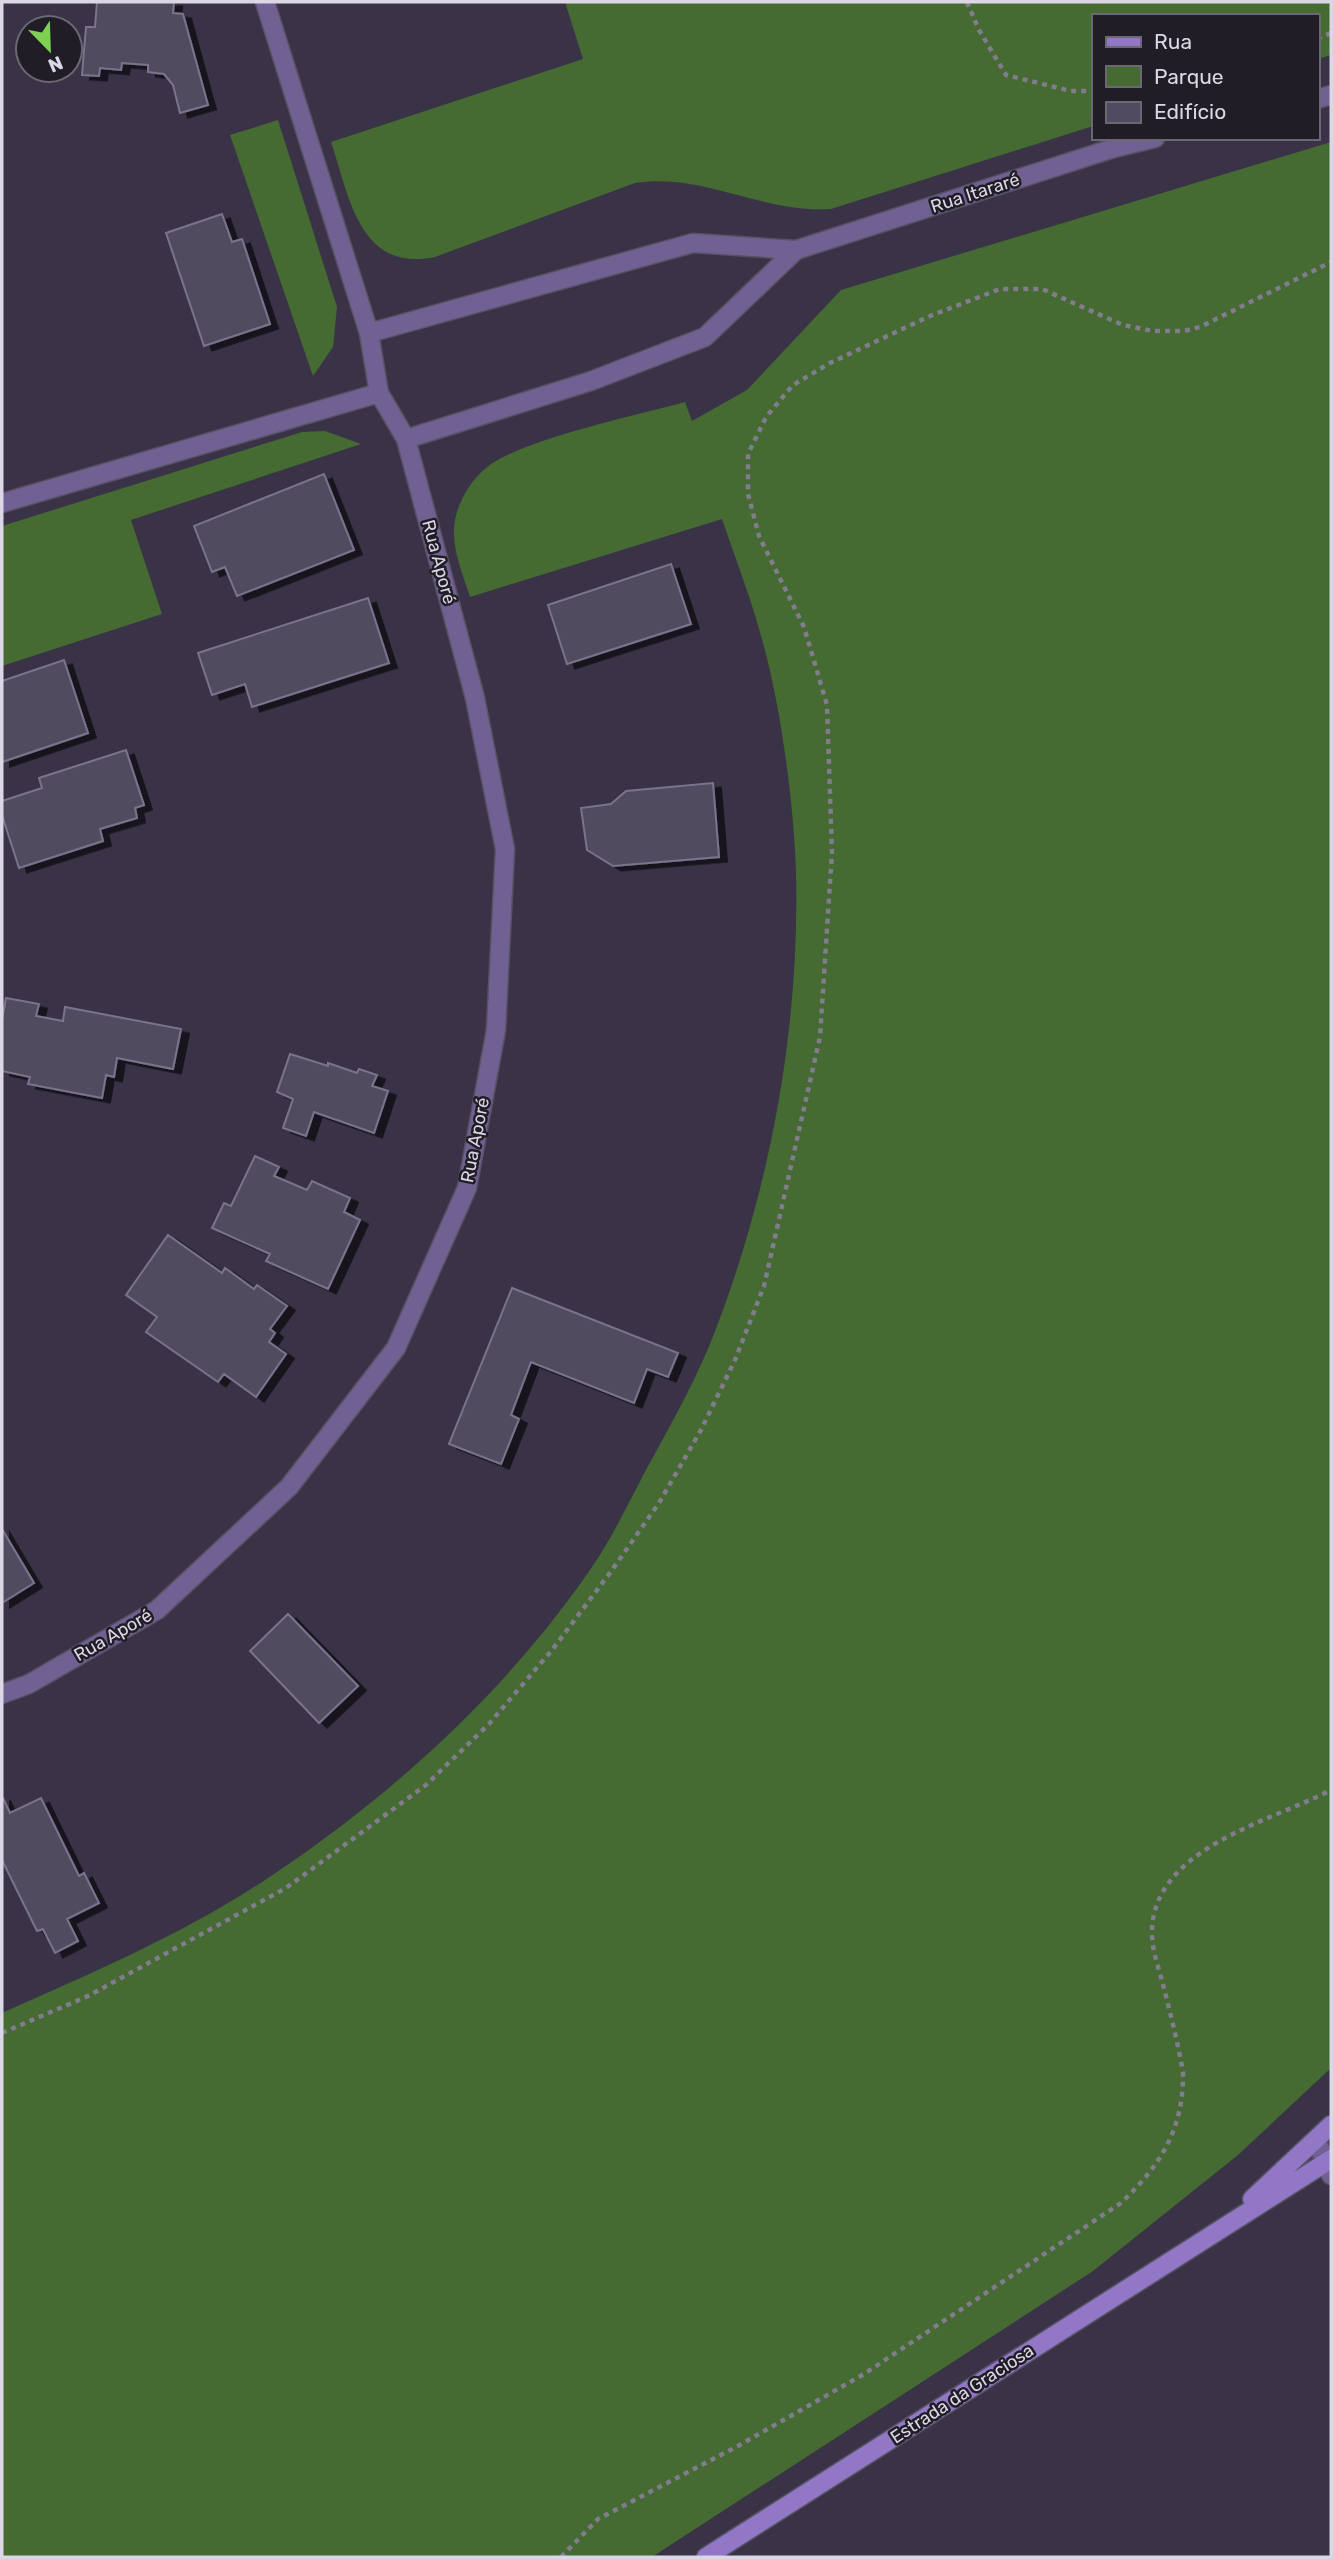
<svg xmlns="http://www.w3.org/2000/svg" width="1333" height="2559" font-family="Rubik,sans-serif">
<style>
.green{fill:#456a32}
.building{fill:#514b61;stroke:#7a738b;stroke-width:2;filter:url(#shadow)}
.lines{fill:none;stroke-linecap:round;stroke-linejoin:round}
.minor-casing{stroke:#575164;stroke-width:21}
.secondary-casing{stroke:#575164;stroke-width:21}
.path{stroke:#817c8e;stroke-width:4.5;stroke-dasharray:5 5;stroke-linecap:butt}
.minor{stroke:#716193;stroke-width:18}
.secondary{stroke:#9177c6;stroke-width:18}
.labels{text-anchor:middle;stroke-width:5;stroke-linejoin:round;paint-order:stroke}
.street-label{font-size:18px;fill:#dbd7e5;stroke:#201d27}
</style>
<defs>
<filter id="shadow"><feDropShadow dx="8" dy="4.5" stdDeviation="0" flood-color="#0009"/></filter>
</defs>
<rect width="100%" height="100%" fill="#3a3348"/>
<path class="green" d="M565 2H1331V55L1317 59V16H1093V126L831 209C763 214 703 172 635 183L435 257C359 273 349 195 331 142L583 59Z
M278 120 337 307 333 347 313 376 230 135Z
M1331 142V2068L1238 2155 1093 2271 652 2557H2V2013C95 1972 190 1931 274 1874 398 1791 515 1683 598 1558 616 1530 631 1498 647 1468 669 1428 692 1387 710 1344 769 1196 800 1032 796 872 794 805 781 708 763 643 752 601 736 560 722 519L470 597C463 575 453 552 454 529 455 506 469 482 486 468 519 440 638 415 685 402L692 421 747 390 841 290Z
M325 431 361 444 131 520 162 614 2 666V526L302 432Z"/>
<path class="building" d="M97 2H174L173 13 183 14 208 105 180 113 173 85 164 74 148 72V65L122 63 121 70 100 68 99 76 82 75 86 27H95Z
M222 214 232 242 242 239 270 324 204 346 166 233Z
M324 474 354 550 237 596 225 567 212 572 194 526Z
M671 564 691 624 567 664 548 605Z
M368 598 389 663 252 707 245 684 212 695 198 653Z
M64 660 88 733 2 762V681Z
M126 750 144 805 135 808 137 818 100 829 103 841 19 868 2 815V801L42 788 39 778Z
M713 783 719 857 613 866 587 850 581 808 611 804 626 791Z
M6 998 39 1004 36 1016 63 1021 65 1007 181 1029 173 1069 117 1058 114 1077 106 1075 102 1098 28 1084 30 1077 2 1071V1020Z
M290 1054 328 1066V1063L357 1073 359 1069 377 1075 372 1086 388 1091 374 1133 314 1112 306 1136 283 1128 293 1099 277 1092Z
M255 1156 279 1167 274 1176 307 1190 312 1181 350 1198 344 1212 360 1220 328 1289 266 1261 270 1254 212 1228 224 1203 231 1206Z
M168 1235 222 1273 225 1268 254 1289 257 1285 287 1306 270 1329 275 1333 269 1342 286 1354 256 1397 224 1374 218 1382 146 1332 157 1317 126 1295Z
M512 1288 678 1353 668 1377 647 1369 634 1403 531 1362 511 1415 519 1419 501 1464 449 1444Z
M2 1529 34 1583 2 1603Z
M288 1614 358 1686 319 1723 250 1651Z
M2 1796 10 1813 41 1798 79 1876 84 1873 99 1903 67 1919 78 1941 55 1953 43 1929 37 1931 2 1860Z"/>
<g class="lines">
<defs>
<path id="minor" d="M1317 99 1331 95
M369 333 693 243 796 250 1114 148 1155 138
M406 439 591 381 705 337 796 250
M2 503 379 393
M2 1694 29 1684 157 1610 289 1487 396 1348 467 1188 496 1030 505 849 475 698 406 439 379 393 369 333 265 2
M1316 2140 1331 2175"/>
<path id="secondary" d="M1252 2199 1331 2125
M706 2557 1331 2159"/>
</defs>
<use href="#minor" class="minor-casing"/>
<use href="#secondary" class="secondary-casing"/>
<path class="path" d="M967 2 979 30 1006 75 1071 91H1093
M1317 39 1331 33
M2 2033 88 1996 286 1888 426 1785 489 1724 552 1650 612 1570 659 1503 701 1430 735 1360 764 1286 820 1037 832 852 827 705 804 627 759 536 748 494V454L766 417 793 385 830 363 930 316 1000 289H1042L1123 325 1153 331H1184L1200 327 1331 262
M561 2557 598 2519 738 2446 864 2374 1121 2203C1161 2165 1184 2128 1183 2072 1178 2044 1171 2016 1164 1988 1160 1972 1153 1954 1152 1936 1149 1849 1270 1822 1331 1790"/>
<use href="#minor" class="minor"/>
<use href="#secondary" class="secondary"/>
</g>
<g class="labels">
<g class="street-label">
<text transform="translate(975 193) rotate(-18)" y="6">Rua Itararé</text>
<text transform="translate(439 562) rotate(75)" y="6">Rua Aporé</text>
<text transform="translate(475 1140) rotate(-79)" y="6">Rua Aporé</text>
<text transform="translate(113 1635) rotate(-30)" y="6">Rua Aporé</text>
<text transform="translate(962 2394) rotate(-33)" y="6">Estrada da Graciosa</text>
</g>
</g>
<rect width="1333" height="2559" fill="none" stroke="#dbd7e5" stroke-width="7"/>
<rect x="1092" y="14" width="228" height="126" fill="#201d27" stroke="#6b6773" stroke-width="2"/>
<rect x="1106" y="37" width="35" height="10" fill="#9177c6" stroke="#6b6773" stroke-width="2"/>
<text x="1154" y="49" font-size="21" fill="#dbd7e5">Rua</text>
<rect x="1106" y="66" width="35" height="21" fill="#456a32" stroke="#6b6773" stroke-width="2"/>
<text x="1154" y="84" font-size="21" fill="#dbd7e5">Parque</text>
<rect x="1106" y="102" width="35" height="21" fill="#514b61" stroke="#6b6773" stroke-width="2"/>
<text x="1154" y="119" font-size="21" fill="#dbd7e5">Edifício</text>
<g transform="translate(49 49) rotate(157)"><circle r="33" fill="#201d27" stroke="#6b6773" stroke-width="2"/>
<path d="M0-5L12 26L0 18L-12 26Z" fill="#7fd052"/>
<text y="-10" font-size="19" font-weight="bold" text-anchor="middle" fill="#dbd7e5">N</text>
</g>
</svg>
